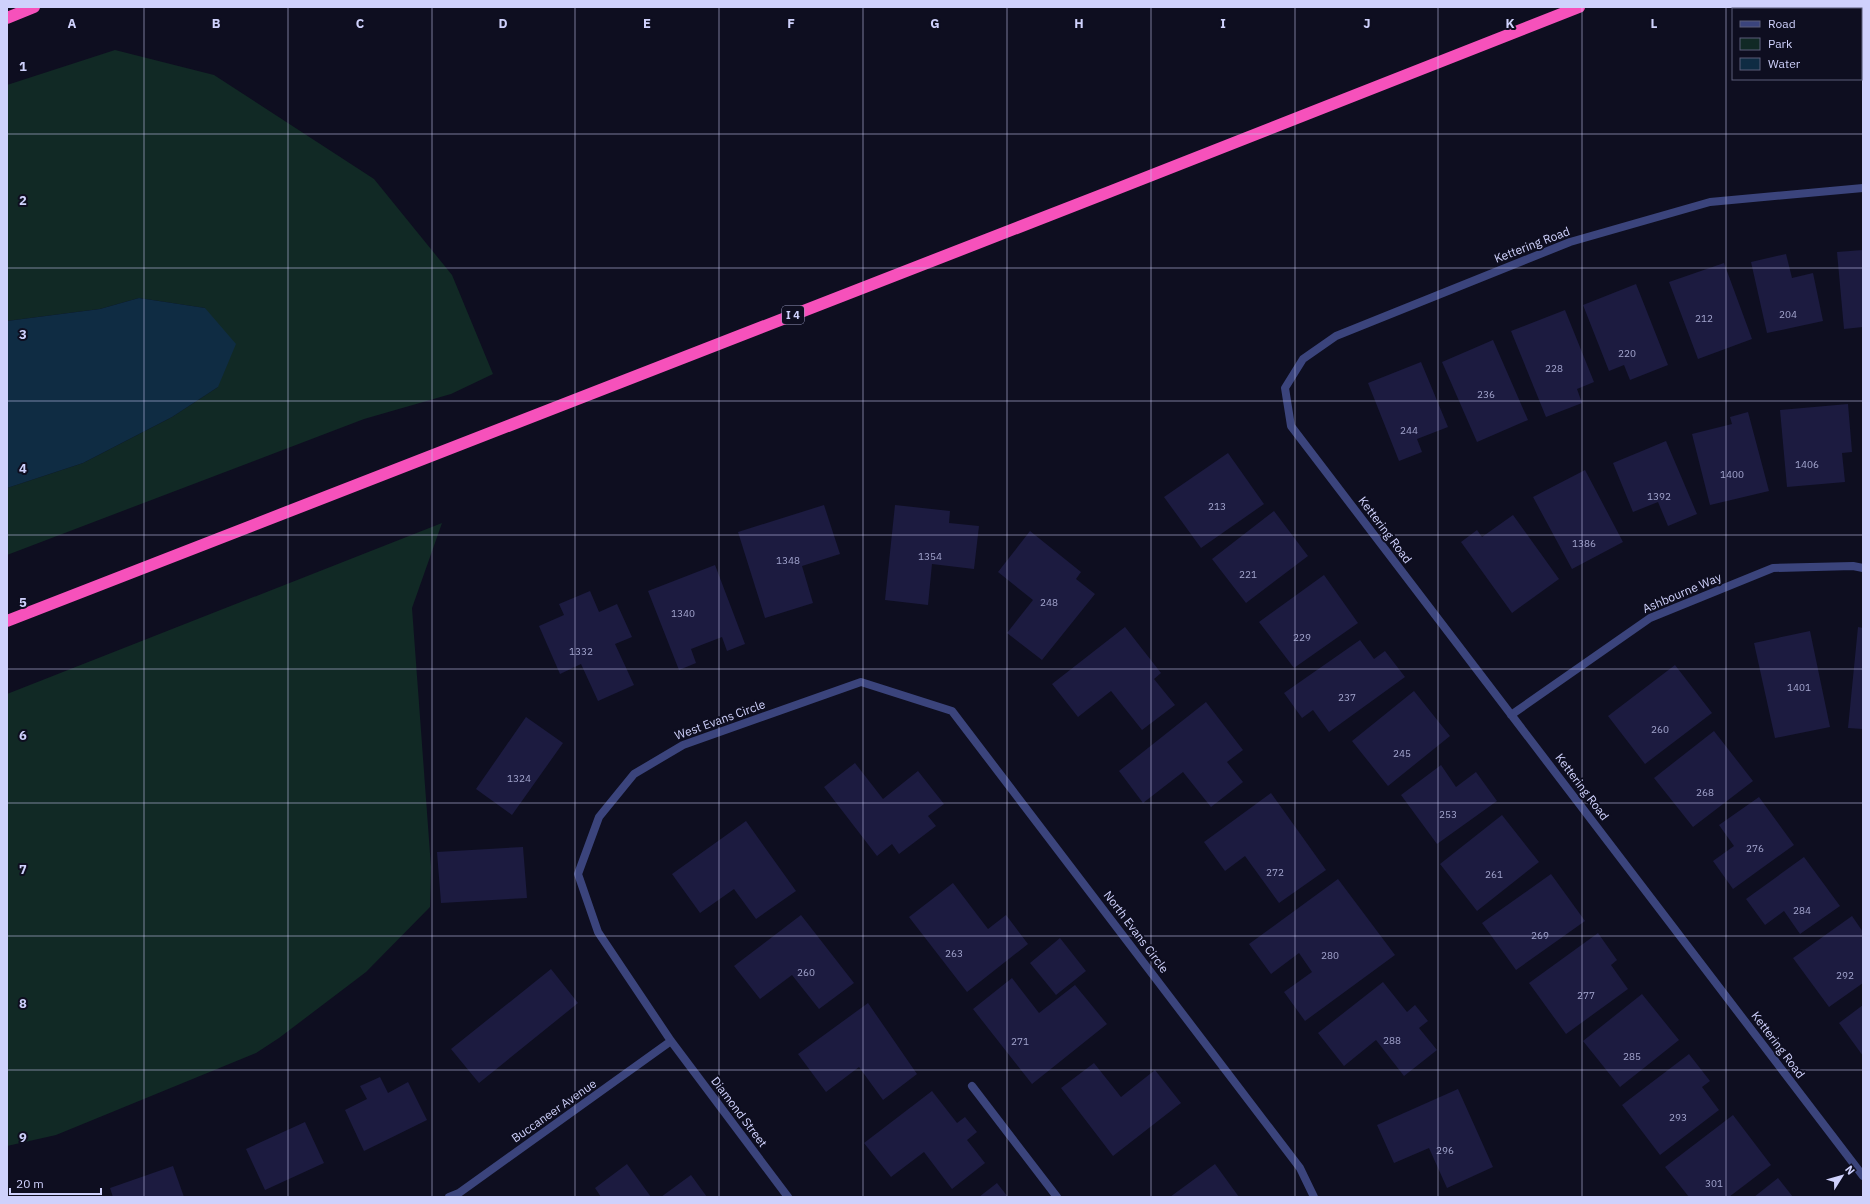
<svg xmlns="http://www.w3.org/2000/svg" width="1870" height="1204" font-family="'IBM Plex Sans',sans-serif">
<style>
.green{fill:#112925}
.water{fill:#0f2c43}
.building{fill:#1c1b40}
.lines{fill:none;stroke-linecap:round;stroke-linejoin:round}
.lane{stroke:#3b447c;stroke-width:8}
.street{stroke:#3b447c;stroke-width:8}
.highway{stroke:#f651bb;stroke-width:12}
.grid{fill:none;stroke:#cfd1fc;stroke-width:1;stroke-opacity:0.55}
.labels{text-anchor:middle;stroke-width:4;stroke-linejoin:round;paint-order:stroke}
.number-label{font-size:10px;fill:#a2a4cd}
.shield{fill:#0e0e20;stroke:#9596ba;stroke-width:1}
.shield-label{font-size:11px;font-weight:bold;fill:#cfd1fc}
.street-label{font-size:12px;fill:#cfd1fc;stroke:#0e0e20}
.grid-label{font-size:13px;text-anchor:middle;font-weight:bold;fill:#cfd1fc;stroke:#0e0e20;stroke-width:4;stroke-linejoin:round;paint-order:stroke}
</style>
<rect width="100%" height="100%" fill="#0e0e20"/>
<path class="green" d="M115 50 214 75 374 179 452 275 493 374 451 394 364 419 7 555V488L83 463 172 417 218 387 205 308 139 298 100 309 7 321V85Z
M442 523 412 608 431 867 430 907 366 972 279 1038 256 1053 56 1135 7 1146V694Z"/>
<path class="water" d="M139 298 205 308 236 344 218 387 172 417 83 463 7 488V321L100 309Z"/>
<path class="building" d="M1863 250V327L1844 329 1837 252Z
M1786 254 1792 278 1813 273 1823 321 1767 333 1751 262Z
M1724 263 1752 339 1698 359 1669 282Z
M1636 284 1668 365 1630 380 1624 365 1609 371 1583 305Z
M1565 310 1594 382 1577 389 1582 403 1546 417 1511 331Z
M1493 340 1528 420 1477 442 1442 362Z
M1421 362 1448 427 1417 439 1422 452 1399 461 1368 383Z
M1848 404 1852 452 1842 453 1845 482 1787 487 1780 410Z
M1748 412 1769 491 1710 505 1692 434 1732 424 1730 417Z
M1666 441 1697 514 1668 526 1658 502 1633 512 1613 463Z
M1228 453 1264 504 1201 548 1164 497Z
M1585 470 1623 542 1572 569 1533 497Z
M824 505 840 554 802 566 813 603 765 618 738 532Z
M895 505 950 511 949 523 979 526 974 569 932 564 928 605 885 600Z
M1274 511 1308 556 1246 603 1212 559Z
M1513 515 1559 579 1512 613 1461 542 1477 530 1482 537Z
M1030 531 1081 572 1076 579 1095 594 1042 660 1007 633 1033 600 998 572Z
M715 565 745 644 727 651 722 637 691 649 696 663 679 670 648 591Z
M1324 575 1358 623 1294 668 1259 622Z
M590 591 599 612 617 604 632 637 615 644 634 685 598 701 581 664 560 674 539 626 564 615 559 604Z
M1125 627 1161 673 1154 679 1175 705 1142 730 1111 691 1078 717 1052 684Z
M1858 627 1863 628V729L1848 728Z
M1810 631 1830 727 1775 738 1754 643Z
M1360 640 1374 659 1385 651 1405 677 1329 732 1313 710 1302 718 1284 693Z
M1675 665 1712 713 1645 764 1608 716Z
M1414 691 1450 736 1388 786 1352 741Z
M1206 702 1243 750 1227 762 1243 782 1211 807 1183 772 1143 803 1119 771Z
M526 717 563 743 512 815 476 789Z
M1714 731 1753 781 1693 827 1654 778Z
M855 763 883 799 918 771 944 804 928 816 936 826 899 854 892 844 877 856 824 787Z
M1441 765 1456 787 1476 772 1497 801 1437 844 1401 795Z
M1271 793 1326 870 1279 903 1245 856 1225 871 1204 842Z
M1759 797 1794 845 1733 889 1713 861 1734 846 1719 825Z
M1502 815 1539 862 1477 911 1440 864Z
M746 821 796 891 756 919 734 889 700 913 672 874Z
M523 847 527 898 441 903 437 852Z
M1804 857 1840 906 1800 934 1784 911 1765 925 1746 899Z
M1551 874 1585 921 1516 970 1482 923Z
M1338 879 1395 955 1305 1021 1284 992 1312 972 1299 953 1271 974 1249 944Z
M953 883 988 929 1006 915 1028 944 967 992 909 917Z
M801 915 854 983 819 1009 792 975 760 999 734 966Z
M1852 916 1863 932V983L1829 1007 1793 958Z
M1598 933 1617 960 1611 965 1628 989 1566 1034 1529 983Z
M1060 938 1086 971 1056 995 1030 963Z
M551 969 578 1003 479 1083 451 1049Z
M1012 978 1039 1013 1075 985 1107 1024 1032 1084 973 1009Z
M1383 982 1407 1012 1415 1005 1428 1021 1419 1028 1437 1050 1404 1076 1376 1040 1344 1066 1318 1033Z
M1642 994 1679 1040 1620 1087 1583 1041Z
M868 1003 917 1074 883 1100 859 1067 826 1092 798 1054Z
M1863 1005V1056L1839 1023Z
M1689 1054 1710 1081 1702 1087 1719 1110 1660 1155 1622 1105Z
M1094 1063 1121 1097 1155 1070 1181 1103 1113 1156 1061 1088Z
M380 1077 388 1093 408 1082 427 1120 364 1151 345 1110 367 1099 360 1086Z
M1458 1089 1493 1167 1447 1188 1429 1148 1394 1163 1377 1125Z
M932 1091 957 1123 965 1117 977 1132 967 1140 985 1163 952 1189 924 1152 891 1177 864 1143Z
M1733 1115 1771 1165 1729 1197H1689L1665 1167Z
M305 1122 324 1163 265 1190 246 1149Z
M627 1164 651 1197H601L595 1188Z
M1215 1164 1239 1197H1170Z
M173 1166 184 1197H113L110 1188Z
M691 1175 707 1197H661Z
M1778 1178 1793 1197H1754Z
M997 1183 1008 1197H979Z"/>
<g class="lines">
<path class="lane" d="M972 1086 1057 1197"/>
<path class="street" d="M1863 188 1710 202 1570 242 1336 336 1303 359 1285 388 1291 426 1863 1176
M1511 715 1650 618 1773 568 1853 566 1863 568
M449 1197 459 1193 671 1041
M788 1197 671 1041 598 932 578 874 599 817 634 774 683 745 861 682 952 711 1300 1168 1314 1197"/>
<path class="highway" d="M7 18 34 7
M7 621 1109 192 1579 7"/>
</g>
<path class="grid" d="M144 7V1197M288 7V1197M432 7V1197M575 7V1197M719 7V1197M863 7V1197M1007 7V1197M1151 7V1197M1295 7V1197M1438 7V1197M1582 7V1197M1726 7V1197M7 134H1863M7 268H1863M7 401H1863M7 535H1863M7 669H1863M7 803H1863M7 936H1863M7 1070H1863"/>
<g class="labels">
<g class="number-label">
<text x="1788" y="318">204</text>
<text x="1704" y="322">212</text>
<text x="1627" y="357">220</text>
<text x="1554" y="372">228</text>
<text x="1486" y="398">236</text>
<text x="1409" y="434">244</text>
<text x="1807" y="468">1406</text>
<text x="1732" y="478">1400</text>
<text x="1659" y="500">1392</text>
<text x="1217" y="510">213</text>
<text x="1584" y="547">1386</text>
<text x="930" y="560">1354</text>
<text x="788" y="564">1348</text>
<text x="1248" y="578">221</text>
<text x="1049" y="606">248</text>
<text x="683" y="617">1340</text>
<text x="1302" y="641">229</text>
<text x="581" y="655">1332</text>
<text x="1799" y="691">1401</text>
<text x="1347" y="701">237</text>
<text x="1660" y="733">260</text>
<text x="1402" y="757">245</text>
<text x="519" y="782">1324</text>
<text x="1705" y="796">268</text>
<text x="1448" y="818">253</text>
<text x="1755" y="852">276</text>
<text x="1275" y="876">272</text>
<text x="1494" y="878">261</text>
<text x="1802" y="914">284</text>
<text x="1540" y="939">269</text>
<text x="954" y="957">263</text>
<text x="1330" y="959">280</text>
<text x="806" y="976">260</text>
<text x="1845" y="979">292</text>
<text x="1586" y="999">277</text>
<text x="1392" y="1044">288</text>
<text x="1020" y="1045">271</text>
<text x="1632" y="1060">285</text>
<text x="1678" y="1121">293</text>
<text x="1445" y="1154">296</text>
<text x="1714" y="1187">301</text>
</g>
<rect class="shield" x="782" y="306" width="22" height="18" rx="3"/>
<g class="shield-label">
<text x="793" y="319">I 4</text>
</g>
<g class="street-label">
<text transform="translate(1532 245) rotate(-21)" y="4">Kettering Road</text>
<text transform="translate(1385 530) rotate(53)" y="4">Kettering Road</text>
<text transform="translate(1682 593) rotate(-23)" y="4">Ashbourne Way</text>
<text transform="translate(720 720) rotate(-20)" y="4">West Evans Circle</text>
<text transform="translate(1582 787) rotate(53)" y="4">Kettering Road</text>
<text transform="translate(1136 932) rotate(53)" y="4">North Evans Circle</text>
<text transform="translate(1778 1045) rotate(53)" y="4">Kettering Road</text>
<text transform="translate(554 1111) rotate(-35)" y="4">Buccaneer Avenue</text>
<text transform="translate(739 1112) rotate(53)" y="4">Diamond Street</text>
</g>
</g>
<g class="grid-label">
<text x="72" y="28">A</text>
<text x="216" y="28">B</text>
<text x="360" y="28">C</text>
<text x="503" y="28">D</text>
<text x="647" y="28">E</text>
<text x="791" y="28">F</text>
<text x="935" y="28">G</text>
<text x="1079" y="28">H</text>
<text x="1223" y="28">I</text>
<text x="1367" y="28">J</text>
<text x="1510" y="28">K</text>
<text x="1654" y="28">L</text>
<text x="23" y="71">1</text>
<text x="23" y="205">2</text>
<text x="23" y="339">3</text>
<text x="23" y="473">4</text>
<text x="23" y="607">5</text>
<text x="23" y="740">6</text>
<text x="23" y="874">7</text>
<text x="23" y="1008">8</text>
<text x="23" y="1142">9</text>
</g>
<rect width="1870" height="1204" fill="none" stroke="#cfd1fc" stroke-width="16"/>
<rect x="1732" y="8" width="130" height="72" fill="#0e0e20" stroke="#5b5c78"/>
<rect x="1740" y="21" width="20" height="6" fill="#3b447c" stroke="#5b5c78"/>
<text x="1768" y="28" font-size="12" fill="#cfd1fc">Road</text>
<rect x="1740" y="38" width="20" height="12" fill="#112925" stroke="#5b5c78"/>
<text x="1768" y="48" font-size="12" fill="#cfd1fc">Park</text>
<rect x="1740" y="58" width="20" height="12" fill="#0f2c43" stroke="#5b5c78"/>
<text x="1768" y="68" font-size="12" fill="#cfd1fc">Water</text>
<g transform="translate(1842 1176) rotate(53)" stroke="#0e0e20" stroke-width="3" paint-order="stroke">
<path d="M0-3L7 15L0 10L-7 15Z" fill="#cfd1fc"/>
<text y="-6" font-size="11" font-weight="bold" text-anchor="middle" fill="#cfd1fc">N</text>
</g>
<path d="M10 1188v6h91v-6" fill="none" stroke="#cfd1fc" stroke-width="2"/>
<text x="16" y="1188" font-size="12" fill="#cfd1fc" stroke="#0e0e20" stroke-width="3" paint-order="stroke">20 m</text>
</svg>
